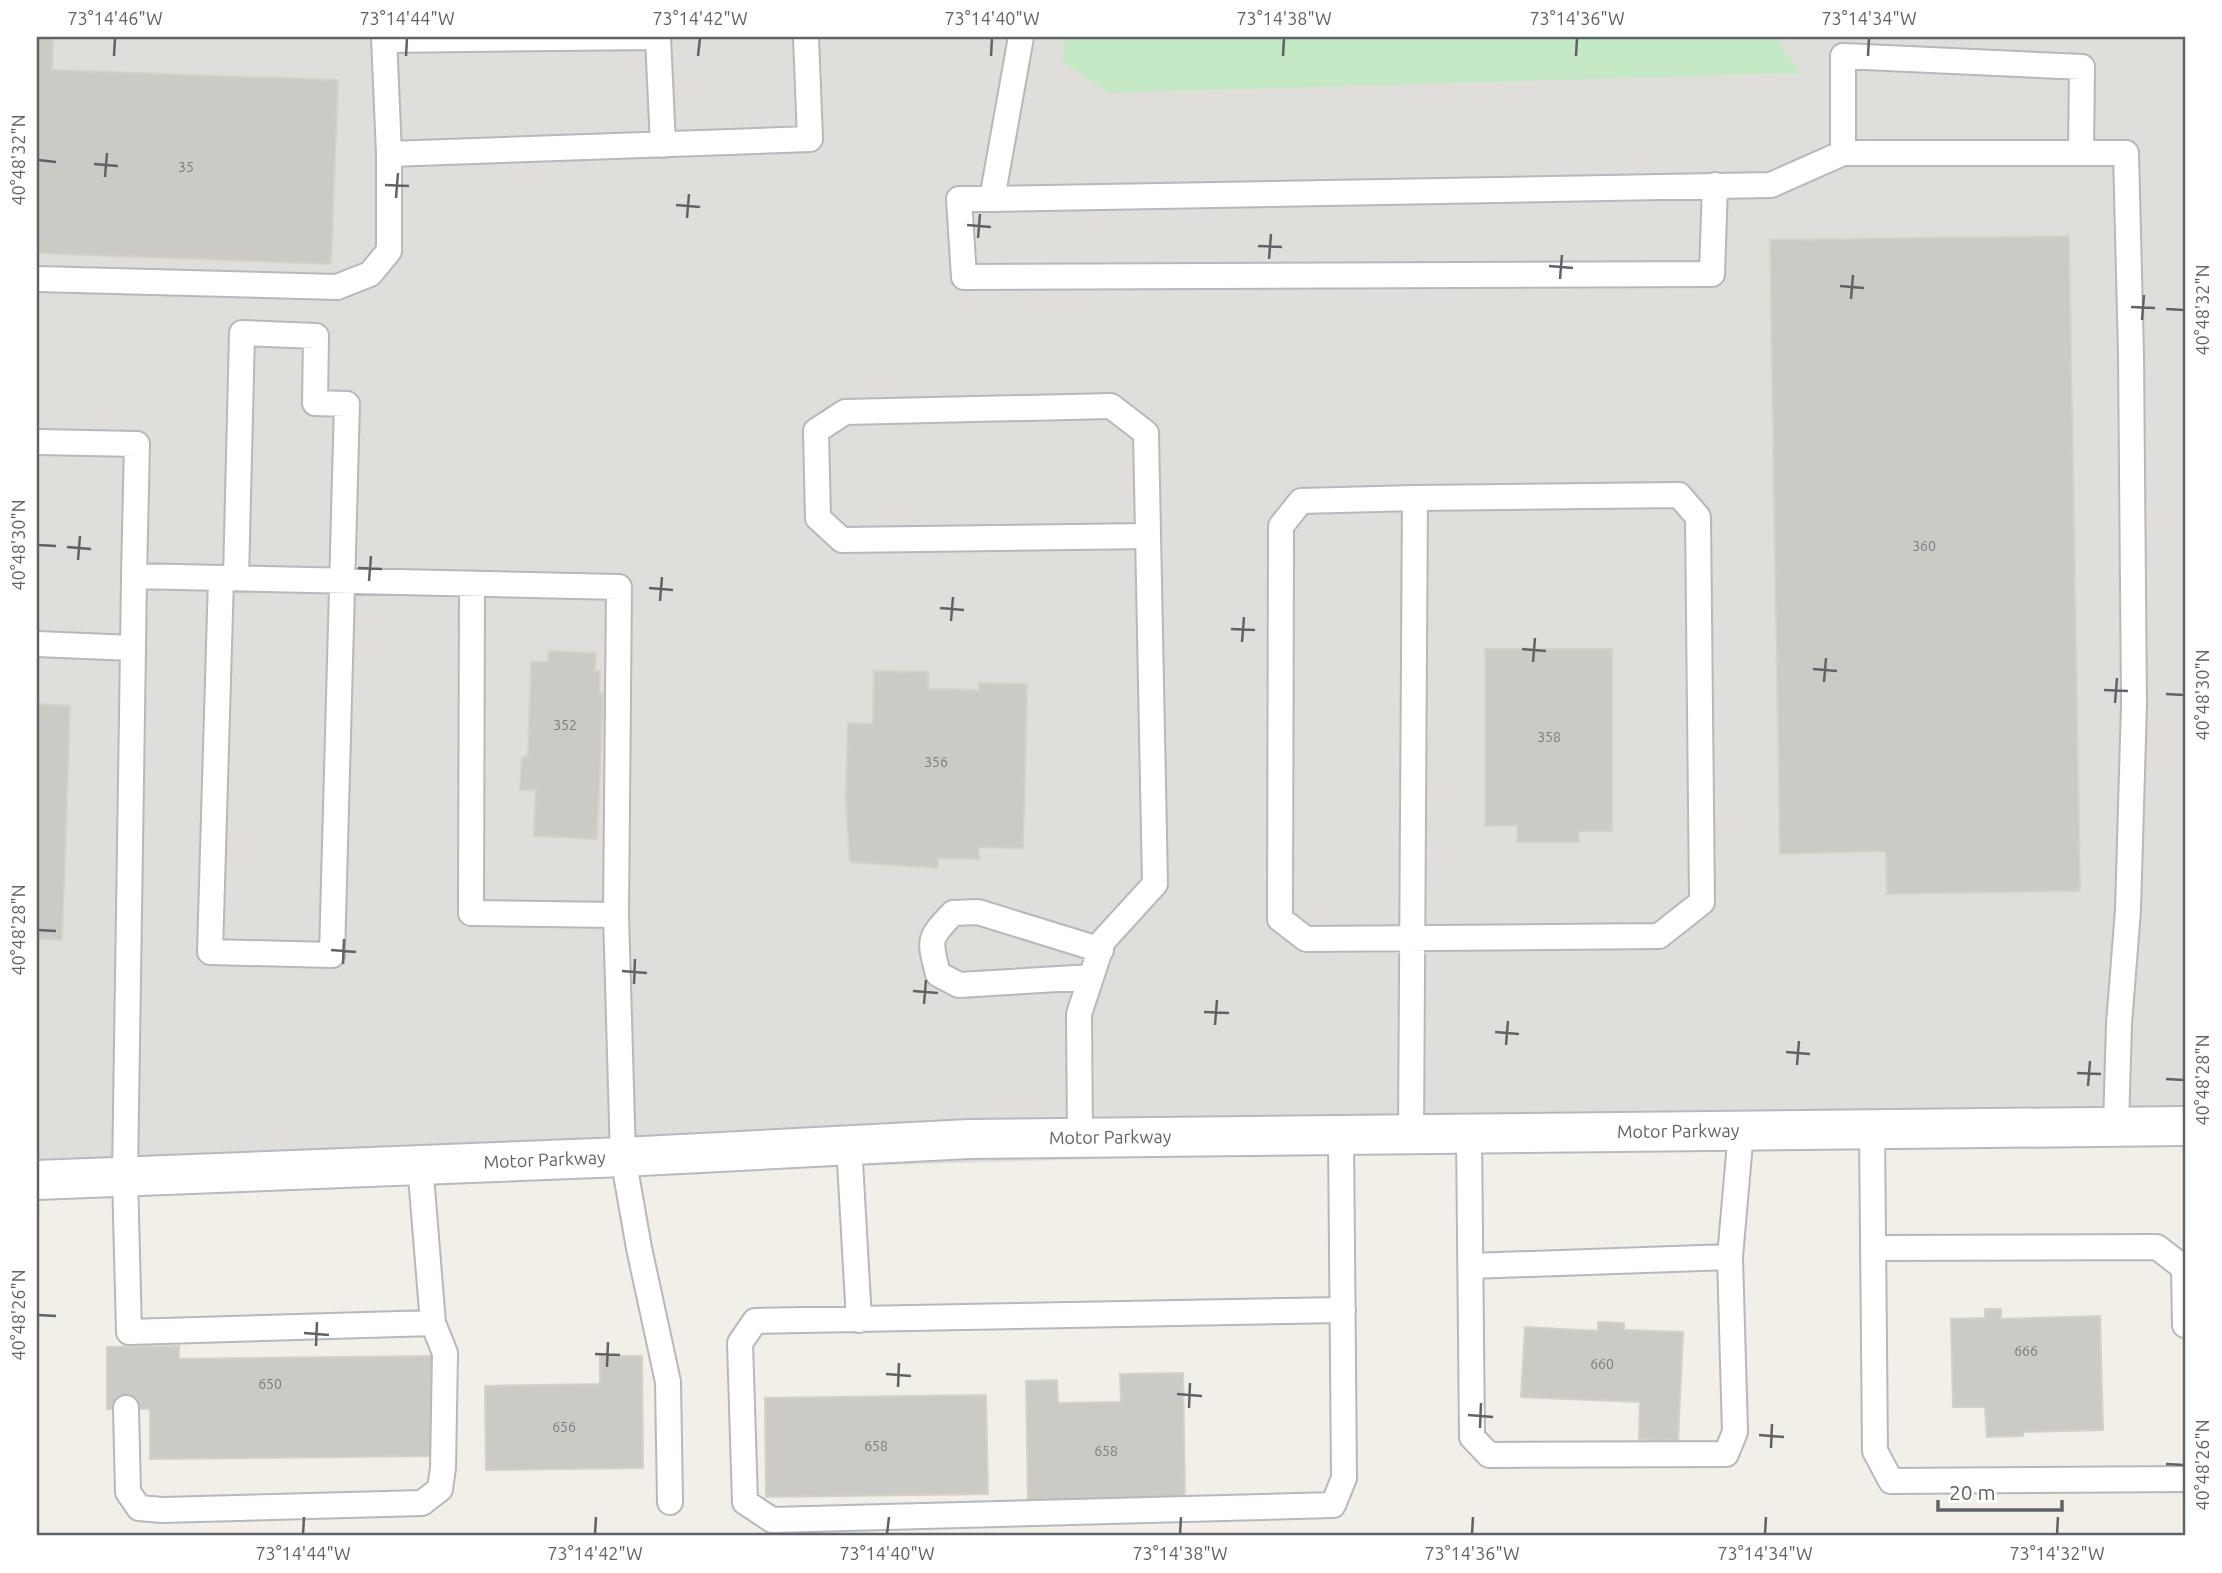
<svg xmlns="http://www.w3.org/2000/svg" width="2222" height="1573" font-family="Ubuntu,sans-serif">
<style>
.industrial{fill:#e0deda}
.green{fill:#c5e8c5}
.building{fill:#cccac5;stroke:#d6d1c6;stroke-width:2}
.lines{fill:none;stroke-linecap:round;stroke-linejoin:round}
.service-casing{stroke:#b5b8bc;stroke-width:28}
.secondary-casing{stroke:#b6babf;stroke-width:42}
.service{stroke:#fff;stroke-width:24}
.secondary{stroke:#fff;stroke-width:38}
.ticks{fill:none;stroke:#5f6368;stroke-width:2.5}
.labels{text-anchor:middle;stroke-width:5;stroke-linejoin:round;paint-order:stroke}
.number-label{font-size:14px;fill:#7a7d7f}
.street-label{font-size:18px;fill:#5f6368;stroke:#fff}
.neatline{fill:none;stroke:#5f6368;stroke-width:2.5}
.ticks-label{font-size:18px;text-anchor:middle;fill:#5f6368}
</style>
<rect width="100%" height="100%" fill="#f1efe8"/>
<path class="industrial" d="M37 37H2185V1128L37 1189Z"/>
<path class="green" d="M1065 37H1775L1800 73 1109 93 1061 61Z"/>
<path class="building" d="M37 37H53L52 70 338 80 331 264 37 253Z
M2069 236 2080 891 1887 894 1886 851 1780 854 1770 240Z
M1485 649H1612V831H1579V842H1517V825L1485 826Z
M549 651 596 653 595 671H600L599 693 603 694 597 839 534 836 536 790H520L522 757 528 756 531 662H548Z
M874 671 928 672V689L979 690V683L1027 684 1023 848 979 847V859L938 858 937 868 850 862 846 800 848 723 873 724Z
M37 704 70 706 62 940 37 939Z
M1985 1309H2001V1319L2100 1316 2103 1430 2023 1432V1436L1987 1437 1985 1407H1953L1951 1319 1985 1318Z
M1598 1322 1624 1323V1330L1683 1332 1678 1441 1639 1439 1640 1402 1521 1397 1525 1327 1598 1331Z
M179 1346V1359L432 1356 433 1456 150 1459V1409H107V1347Z
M600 1356H642L643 1468 486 1470 485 1386 600 1384Z
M1183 1373 1185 1500 1028 1503 1026 1381 1057 1380 1058 1403 1121 1402 1120 1374Z
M986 1395 988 1494 766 1497 765 1398Z"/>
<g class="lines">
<defs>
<path id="service" d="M658 37 663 145
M1021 37 992 199 1771 185 1843 153H2126L2131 354 2134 704 2128 910 2119 1024 2116 1127
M384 40 654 37
M1843 153V56L2082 67 2081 153
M389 154 810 139 806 37
M992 199H959L964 277 1712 274 1715 185
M37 279 337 287 370 274 389 251V154L384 37
M37 442 137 444 134 576
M221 578 210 952 332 955 347 404 315 403 316 336 242 333 236 578
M472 584 471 913 616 915
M37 644 133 648 125 1176 129 1332 433 1323 420 1164
M133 648 134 576 619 587 616 915 623 1157 639 1248 668 1382 670 1502
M1091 977 959 985 938 974C929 939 928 939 953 913L978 912 1101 950
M1872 1129 1875 1451 1891 1481 2185 1479
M1469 1134 1472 1437 1489 1455 1726 1454 1735 1432 1730 1257 1741 1131
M1341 1135 1344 1478 1333 1505 772 1520 745 1502 740 1343 755 1321 1343 1310
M1411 1135C1413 922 1413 710 1415 498L1679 495 1698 517 1702 902 1659 936 1306 939 1280 919 1281 526 1301 501 1415 498
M1080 1138 1079 1014 1103 941 1155 884 1146 433 1111 406 845 412 816 431 818 518 842 540 1147 536
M849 1144 859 1320
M1873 1248 2157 1247 2184 1268 2185 1325
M1471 1266 1730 1257
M126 1408 128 1492 139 1508 162 1510 422 1503 440 1489 443 1468 445 1353 433 1323"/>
<g id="secondary">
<path id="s1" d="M37 1180 623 1157 969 1139 2185 1126"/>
</g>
</defs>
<use href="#service" class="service-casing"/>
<use href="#secondary" class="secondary-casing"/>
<use href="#service" class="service"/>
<use href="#secondary" class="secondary"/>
</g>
<path class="ticks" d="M114 56 115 38M406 56 407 38M698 56 700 38M991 56 992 38M1283 56 1284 38M1576 56 1577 38M1868 56 1869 38M38 160 56 162M94 164 118 166M105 177 107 153M385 185 409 186M396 198 398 173M676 205 700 207M687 218 689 194M967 225 991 227M978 238 980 214M1258 246 1282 247M1269 259 1271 234M1549 266 1573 268M1560 279 1562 255M1840 286 1864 288M1851 299 1853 275M2131 307 2155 308M2166 309 2184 310M2142 320 2144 295M38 545 56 546M67 547 91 549M78 560 80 536M358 568 382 569M369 581 371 556M649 588 673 590M660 601 662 577M940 608 964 610M951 621 953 597M1231 629 1255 630M1242 642 1244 617M1522 649 1546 651M1533 662 1535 638M1813 669 1837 671M1824 682 1826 658M2104 690 2128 691M2166 694 2184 695M2115 703 2117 678M38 930 56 931M331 950 356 952M343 964 344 939M622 971 647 973M634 984 635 959M913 991 938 993M924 1004 926 980M1204 1012 1229 1013M1215 1025 1217 1000M1495 1032 1519 1034M1506 1045 1508 1021M1786 1052 1810 1054M1797 1065 1799 1041M2077 1073 2101 1074M2166 1079 2184 1080M2088 1086 2090 1061M38 1315 56 1316M304 1333 329 1335M316 1346 317 1322M595 1354 620 1355M607 1367 608 1342M886 1374 911 1376M898 1387 899 1363M1177 1394 1202 1396M1189 1408 1190 1383M1468 1415 1493 1417M1480 1428 1481 1403M1759 1435 1784 1437M1771 1448 1772 1424M2166 1464 2184 1465M303 1534 304 1517M595 1534 596 1517M887 1534 889 1517M1180 1534 1181 1517M1472 1534 1473 1517M1765 1534 1766 1517M2057 1534 2058 1517"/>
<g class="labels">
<g class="number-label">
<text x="186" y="172">35</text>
<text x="1924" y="551">360</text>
<text x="565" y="730">352</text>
<text x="1549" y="742">358</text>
<text x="936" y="767">356</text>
<text x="2026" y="1356">666</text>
<text x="1602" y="1369">660</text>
<text x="270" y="1389">650</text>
<text x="564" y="1432">656</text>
<text x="876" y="1451">658</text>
<text x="1106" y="1456">658</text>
</g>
<g class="street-label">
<text dy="6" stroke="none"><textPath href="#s1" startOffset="1642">Motor Parkway</textPath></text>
<text dy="6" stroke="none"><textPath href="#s1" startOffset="1074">Motor Parkway</textPath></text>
<text dy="6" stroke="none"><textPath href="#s1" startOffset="508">Motor Parkway</textPath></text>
</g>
</g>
<rect width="2222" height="1573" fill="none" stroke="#ffffff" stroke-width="77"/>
<path d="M1938 1500v10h124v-10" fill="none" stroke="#5f6368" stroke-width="3.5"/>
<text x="1949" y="1500" font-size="21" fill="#5f6368" stroke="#ffffff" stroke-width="5" paint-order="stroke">20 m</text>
<rect x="38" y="38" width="2146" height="1496" class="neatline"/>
<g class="ticks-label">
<text x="115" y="25">73°14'46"W</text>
<text x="407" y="25">73°14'44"W</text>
<text x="700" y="25">73°14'42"W</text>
<text x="992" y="25">73°14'40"W</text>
<text x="1284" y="25">73°14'38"W</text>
<text x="1577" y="25">73°14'36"W</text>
<text x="1869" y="25">73°14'34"W</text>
<text transform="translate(19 160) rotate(-90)" y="6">40°48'32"N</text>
<text transform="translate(2203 310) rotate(-90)" y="6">40°48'32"N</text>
<text transform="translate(19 545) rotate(-90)" y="6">40°48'30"N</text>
<text transform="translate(2203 695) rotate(-90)" y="6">40°48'30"N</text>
<text transform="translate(19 930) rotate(-90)" y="6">40°48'28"N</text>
<text transform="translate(2203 1080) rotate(-90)" y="6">40°48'28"N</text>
<text transform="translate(19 1315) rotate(-90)" y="6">40°48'26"N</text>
<text transform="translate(2203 1465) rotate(-90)" y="6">40°48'26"N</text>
<text x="303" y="1560">73°14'44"W</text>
<text x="595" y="1560">73°14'42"W</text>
<text x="887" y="1560">73°14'40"W</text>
<text x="1180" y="1560">73°14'38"W</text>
<text x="1472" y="1560">73°14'36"W</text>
<text x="1765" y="1560">73°14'34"W</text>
<text x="2057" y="1560">73°14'32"W</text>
</g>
</svg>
